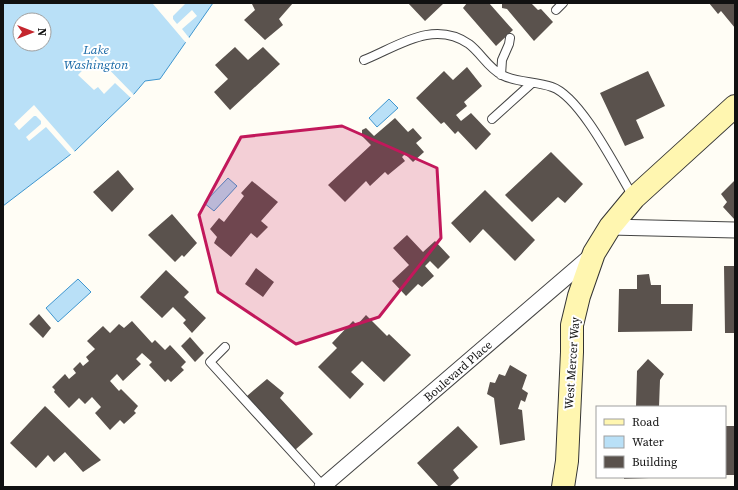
<svg xmlns="http://www.w3.org/2000/svg" width="738" height="490" font-family="'Source Serif 4',serif">
<style>
.water{fill:#b9e0f7;stroke:#3f96cf;fill-rule:evenodd}
.pier{fill:#fffdf5}
.building{fill:#5a524d}
.lines{fill:none;stroke-linecap:round;stroke-linejoin:round}
.lane-casing{stroke:#444;stroke-width:10}
.street-casing{stroke:#444;stroke-width:17}
.secondary-casing{stroke:#333;stroke-width:24}
.lane{stroke:#fff;stroke-width:8}
.street{stroke:#fff;stroke-width:15}
.secondary{stroke:#fff6b0;stroke-width:22}
.marked{fill:#c2185b;fill-opacity:0.2;stroke:#c2185b;stroke-width:3;stroke-linejoin:round}
.labels{text-anchor:middle;stroke-width:4;stroke-linejoin:round;paint-order:stroke}
.street-label{font-size:12px;fill:#111;stroke:#fff}
.water-label{font-size:13px;font-style:italic;fill:#1768a6;stroke:#fff}
</style>
<rect width="100%" height="100%" fill="#fffdf5"/>
<path class="water" d="M3 3H213L160 79 145 81 134 94 75 151 3 206ZM20 20H44V44H20Z
M389 99 398 108 377 127 369 118Z
M228 178 237 186 214 211 204 203Z
M78 279 91 292 58 322 46 308Z"/>
<path class="pier" d="M154 3H186L173 16V19L177 24 192 10 197 16 182 29 190 39 187 44 153 4Z
M96 56 135 96 132 99 115 83 104 94 98 87 94 90 78 75Z
M34 105 76 153 72 156 46 127 29 141 26 137 41 124V121L36 116H34L19 130 14 124Z"/>
<path class="building" d="M253 3H293L279 19 283 25 265 40 244 20 255 10 252 4Z
M408 3H444L425 21Z
M467 3H489L513 30 496 46 463 8Z
M502 3H531L538 10 541 9 553 22 534 41 507 9 502 8Z
M709 3H735V28L721 11 718 14Z
M235 47 248 60 263 47 280 64 230 110 214 92 228 79 215 65Z
M467 67 482 86 464 102 467 106 456 115 461 121 471 113 491 134 476 150 458 131 455 134 444 122 441 124 416 98 444 71 453 80Z
M648 71 665 106 636 120 644 138 625 146 600 93Z
M395 118 408 132 413 128 422 138 416 143 424 152 413 162 405 154 402 157 405 161 388 175 385 172 370 186 366 181 345 202 328 185 371 145 362 136V130L366 128 374 136Z
M551 152 583 184 565 203 558 197 532 222 505 195Z
M118 170 134 189 112 212 93 192Z
M735 180V220L723 207 727 202 721 194Z
M252 181 278 202 261 221 268 227 257 238 251 233 231 257 214 243 217 237 210 229 219 218 224 222 244 196 241 193Z
M485 190 535 240 515 261 483 229 470 243 451 223Z
M172 214 197 243 184 257 182 255 175 262 148 235Z
M407 235 423 252 435 241 450 257 438 269 430 261 425 266 434 276 422 287 418 284 406 296 392 281 409 265 393 248Z
M724 266H735V333H725Z
M256 268 274 282 263 297 245 284Z
M166 270 189 292 184 297 206 318 192 333 183 323 186 320 173 307 162 318 140 297Z
M649 274 651 285H661V304H693L692 331 618 332 619 289H637V275Z
M39 314 51 328 43 338 29 324Z
M366 315 387 336 389 334 411 355 384 382 362 361 351 372 364 384 350 399 318 367 337 348 332 343 353 321 357 325Z
M132 321 152 343 155 340 165 350 170 345 186 362 181 367 184 370 171 382 168 379 165 382 149 365 152 362 142 353 136 359 141 364 123 381 117 374 110 381 119 391 121 389 138 406 134 411 136 413 124 424 120 420 110 430 95 413 101 407 92 397 85 404 79 398 69 408 54 392 55 390 52 387 65 374 69 379 76 373 73 369 80 362 83 366 89 361 86 357 95 349 87 341 103 326 110 333 119 324 124 328Z
M190 337 204 353 195 362 181 346Z
M648 359 664 374 660 380 659 407H636L637 371Z
M510 365 527 375 522 389 528 393 525 402 521 400 518 409 522 410 525 440 500 445 494 398 487 394 490 382 495 383 499 374 505 376Z
M267 379 284 393 280 398 313 434 295 450 247 396Z
M45 406 101 460 83 472 65 452 54 462 48 455 36 468 10 443Z
M458 426 478 447 453 470 459 478 449 487H439L417 463Z
M725 426H735V475H725Z
M624 477H649V478L624 479Z"/>
<g class="lines">
<defs>
<path id="lane" d="M556 10 563 3
M364 60C397 47 433 19 469 44 481 53 488 68 502 75 517 83 536 81 552 87 581 97 617 170 634 198
M501 75 502 60 509 44 510 38
M492 119 532 83
M225 347 210 362 323 486"/>
<path id="street" d="M610 227 735 230
M322 487 592 255"/>
<path id="secondary" d="M563 487 567 461 572 352V325L579 296 594 253 610 227 634 198 735 106"/>
</defs>
<use href="#lane" class="lane-casing"/>
<use href="#street" class="street-casing"/>
<use href="#secondary" class="secondary-casing"/>
<use href="#lane" class="lane"/>
<use href="#street" class="street"/>
<use href="#secondary" class="secondary"/>
</g>
<path class="marked" d="M342 126 437 168 441 238 379 317 296 344 218 292 199 215 241 137Z"/>
<g class="labels">
<g class="street-label">
<text transform="translate(572 363) rotate(-86)" y="4">West Mercer Way</text>
<text transform="translate(458 371) rotate(-41)" y="4">Boulevard Place</text>
</g>
<g class="water-label">
<text x="96" y="54">Lake<tspan x="96" dy="15">Washington</tspan></text>
</g>
</g>
<rect width="738" height="490" fill="none" stroke="#111111" stroke-width="8"/>
<rect x="596" y="406" width="130" height="72" fill="#ffffff" stroke="#a0a0a0"/>
<rect x="604" y="419" width="20" height="6" fill="#fff6b0" stroke="#a0a0a0"/>
<text x="632" y="426" font-size="12" fill="#111111">Road</text>
<rect x="604" y="436" width="20" height="12" fill="#b9e0f7" stroke="#a0a0a0"/>
<text x="632" y="446" font-size="12" fill="#111111">Water</text>
<rect x="604" y="456" width="20" height="12" fill="#5a524d" stroke="#a0a0a0"/>
<text x="632" y="466" font-size="12" fill="#111111">Building</text>
<g transform="translate(32 32) rotate(90)"><circle r="19" fill="#ffffff" stroke="#a0a0a0"/>
<path d="M0-3L7 15L0 10L-7 15Z" fill="#c4262e"/>
<text y="-6" font-size="11" font-weight="bold" text-anchor="middle" fill="#111111">N</text>
</g>
</svg>
